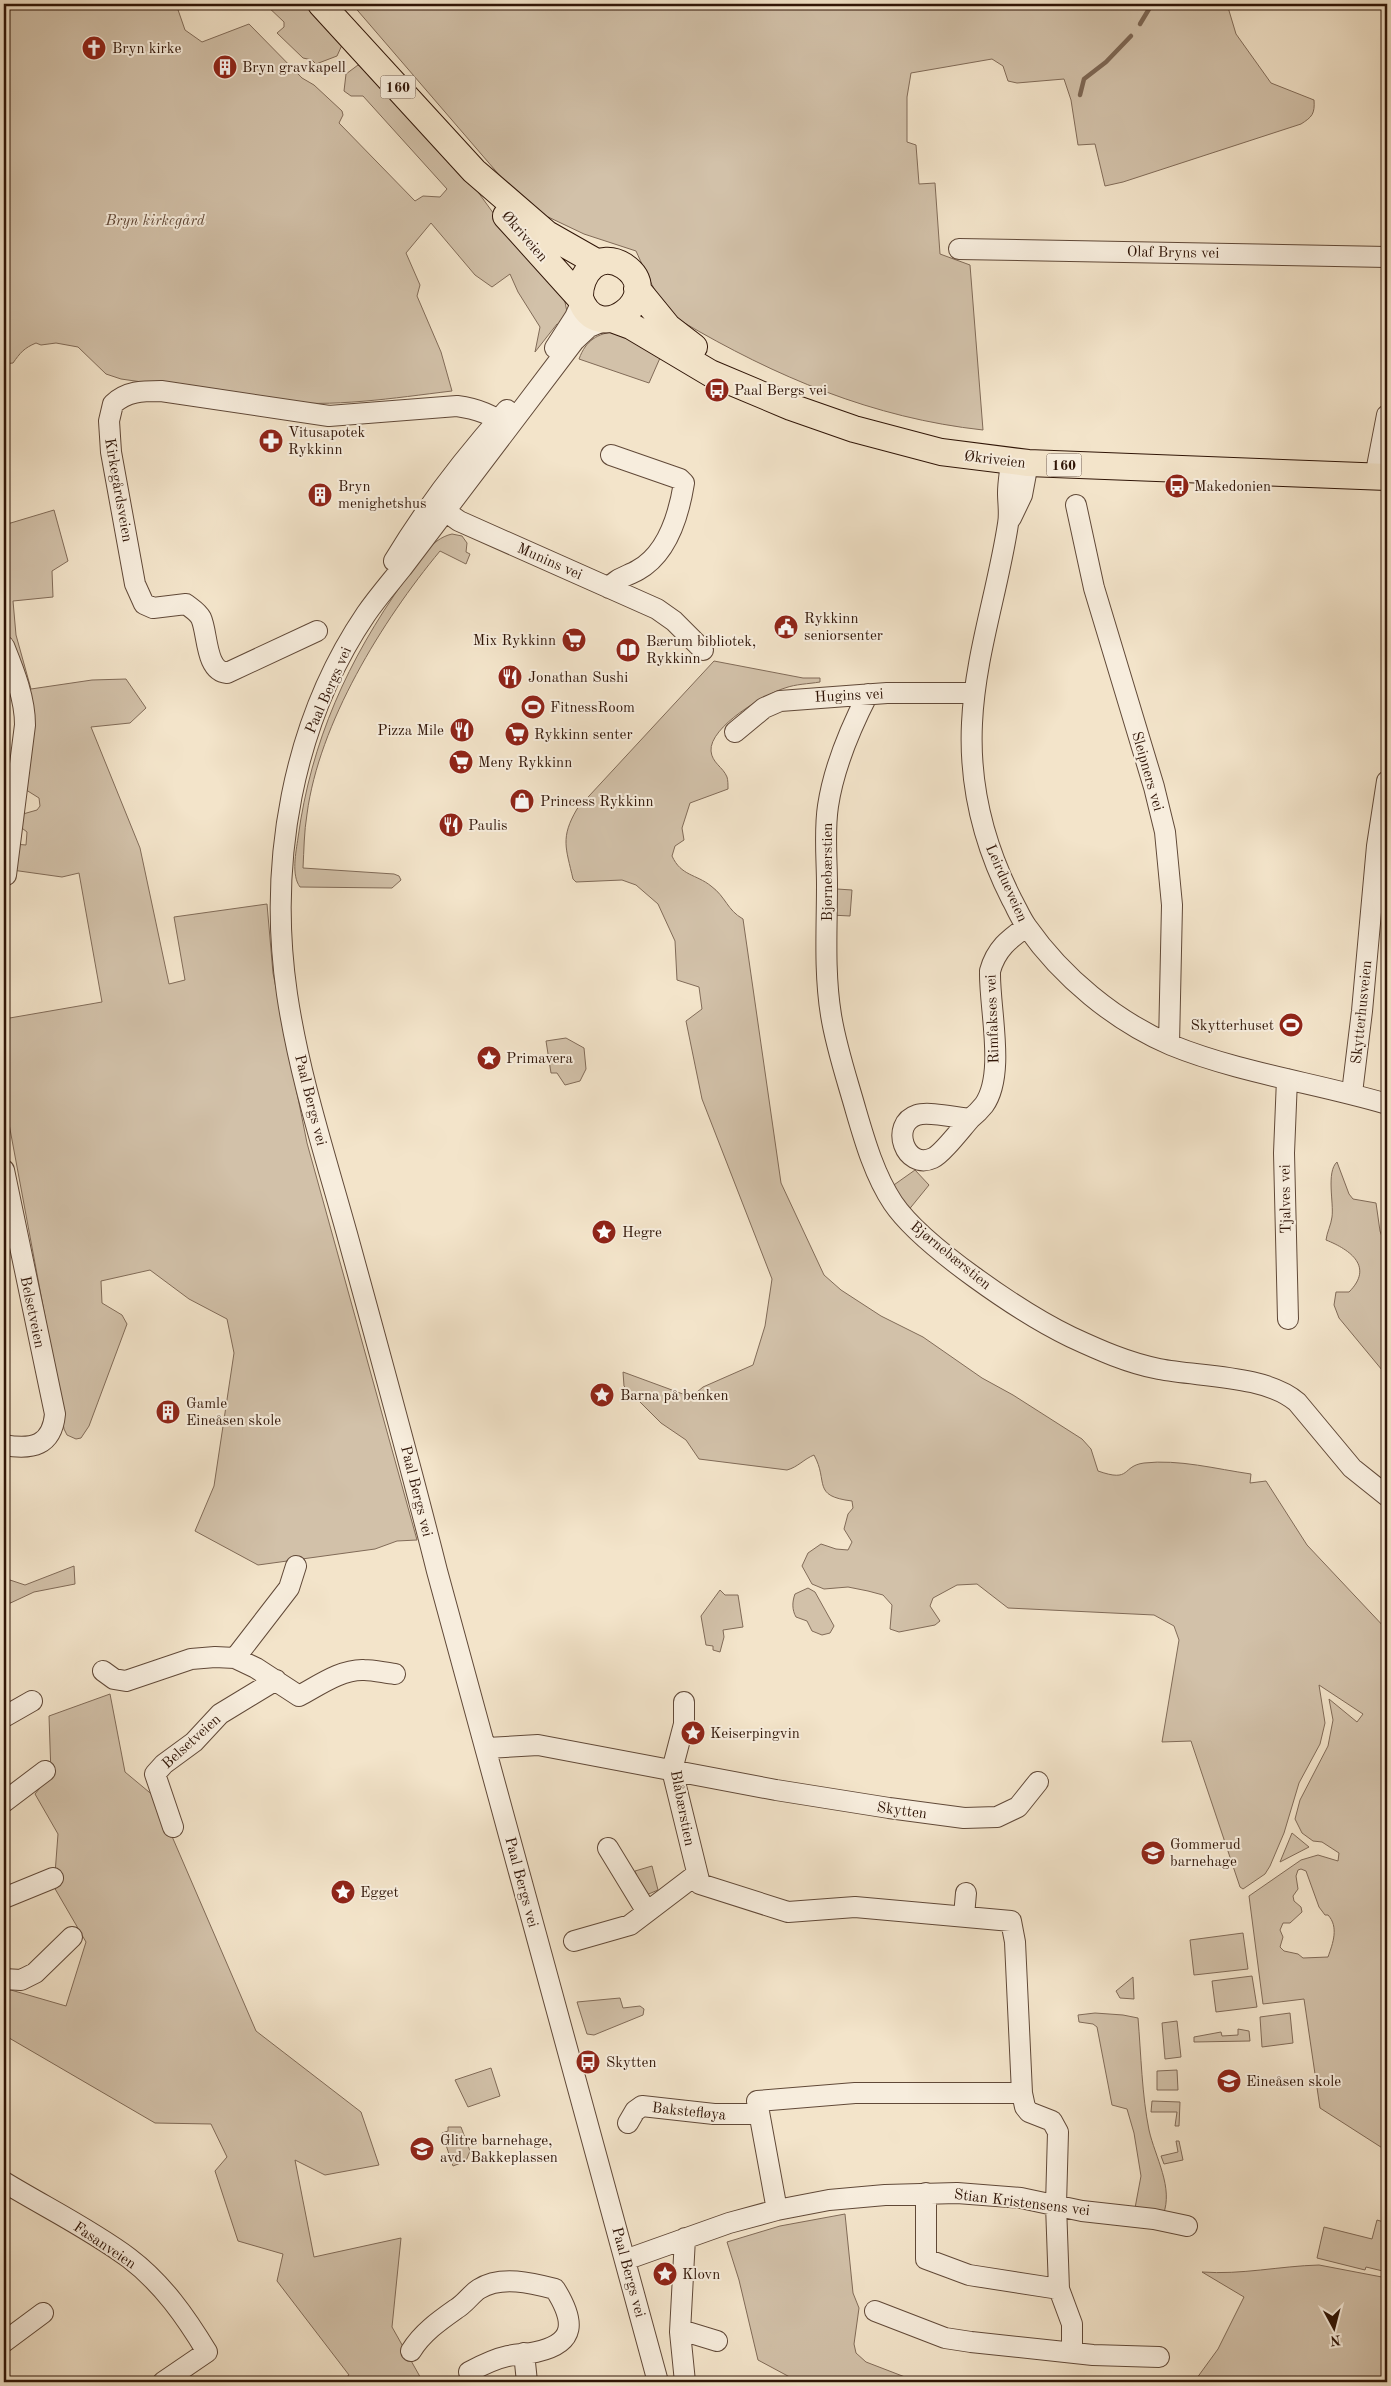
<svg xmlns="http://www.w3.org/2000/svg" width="1391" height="2386" font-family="'Old Standard TT',serif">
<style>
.green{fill:#d2c1a9;stroke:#816b58;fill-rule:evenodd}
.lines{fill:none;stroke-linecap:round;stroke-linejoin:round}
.stream{stroke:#7d6754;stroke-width:4.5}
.minor-casing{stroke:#614938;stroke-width:22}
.major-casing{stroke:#301507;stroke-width:28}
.minor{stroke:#f7eddd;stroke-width:20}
.major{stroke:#f3e4ca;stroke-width:26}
.labels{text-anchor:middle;stroke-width:4;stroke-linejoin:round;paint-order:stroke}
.shield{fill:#f7eddd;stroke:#6c5647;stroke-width:1}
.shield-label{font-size:14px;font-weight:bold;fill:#301507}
.poi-label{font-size:15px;fill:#301507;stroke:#f7eddd;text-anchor:start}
.park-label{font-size:15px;font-style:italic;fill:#614938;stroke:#f7eddd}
.street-label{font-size:15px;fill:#301507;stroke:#f7eddd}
</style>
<rect width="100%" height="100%" fill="#f3e4ca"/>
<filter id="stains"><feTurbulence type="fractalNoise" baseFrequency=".004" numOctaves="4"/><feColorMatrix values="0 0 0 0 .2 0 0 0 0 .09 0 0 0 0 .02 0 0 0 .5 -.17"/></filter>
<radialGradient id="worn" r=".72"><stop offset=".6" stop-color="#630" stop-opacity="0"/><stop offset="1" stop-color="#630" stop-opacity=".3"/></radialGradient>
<path class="green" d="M4 4H176L185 30 202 42 249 24 302 78 314 85 342 111 343 115 339 123 415 201 423 196 440 197 447 189 363 96H351L344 91 346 74 358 65 363 66 470 181 499 221 564 297 567 312 562 326 557 324 535 352 540 327 518 292 510 274 492 287 475 275 431 223 406 253 420 285 417 296 441 352 452 391C393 398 333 408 274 401L121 379 106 374 78 347 56 343 41 345 36 343C24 348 20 353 13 363L4 364Z
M265 4H304L339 37 342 45 337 56 316 64 312 60 303 58 277 33 284 27V22Z
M352 4H1227L1236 34 1271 83 1314 100C1315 114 1312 117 1301 124L1123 182 1105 186 1095 144 1078 145 1071 100 1064 79 1017 83 1008 81 1003 66 992 59 911 73 907 97V142L916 145 919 184 935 183 940 254 970 265 983 430C873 418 776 377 681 321 658 303 648 277 636 251L584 234 544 215 507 184Z
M616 331 660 358 649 383 579 359C586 340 597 334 616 331Z
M54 510 68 561 52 571 53 597 13 601 16 635 31 689 92 680 126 679 146 708 130 723 91 727 140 848 169 984 185 980 174 917 267 904 273 973 307 1143 417 1540 397 1541 375 1549 258 1565 195 1531 214 1486 234 1353 227 1319 189 1299 150 1270 101 1281 102 1303 122 1315 127 1324 89 1426 81 1438 76 1439 67 1435 64 1429 51 1349 4 1097V1019L102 1002 79 873 62 877 12 870 14 844 26 845 27 832 18 825 23 814 37 810 40 806 39 798 23 788 27 703 4 630V525Z
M452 534 462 536 467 543 466 552 470 554 466 564 440 551C382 621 319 723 307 814 304 832 304 850 303 868L394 874 399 876 401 880 392 888 300 887C291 875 296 852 298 838 311 741 348 660 404 581 417 563 430 539 452 534Z
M714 661 803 678H820V682C808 684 796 684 785 688 765 694 709 727 711 751 712 763 723 767 727 777 728 780 728 785 728 789L690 803 682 828 684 840 675 846 672 856C681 876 696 874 711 886 726 897 727 910 743 919L781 1183 824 1275 841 1290 881 1316 923 1337 982 1378 1013 1395 1082 1439 1091 1449 1098 1471C1132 1483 1121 1466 1144 1463 1179 1459 1216 1469 1251 1474L1250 1483 1266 1481 1307 1545 1387 1630V2151L1320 2108 1304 1999 1263 2004 1249 1896 1301 1860 1318 1855 1338 1861 1339 1853 1322 1842 1313 1841 1302 1833 1295 1819 1300 1800 1328 1746 1333 1720 1329 1699 1357 1722 1363 1714 1319 1685 1325 1723 1320 1744 1299 1783 1284 1833 1270 1866 1265 1874 1243 1889 1240 1887 1191 1741 1162 1742 1179 1640 1174 1626 1154 1615 1008 1608 977 1584 957 1585 933 1598 930 1606 940 1621 935 1625 899 1632 890 1629 892 1605 883 1595 868 1591 848 1587 824 1589 812 1584 802 1566 808 1553 821 1544 836 1549 848 1550 852 1542 844 1529 848 1514 853 1508 852 1501C811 1496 829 1482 814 1455 804 1459 798 1467 787 1470L699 1459 686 1440 661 1423 624 1386 623 1372 691 1397 703 1387 753 1365 765 1326 772 1279 702 1099 686 1021 702 1009 699 987 677 980 675 941 658 904 636 885 622 880 576 882 573 879C566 848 560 838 577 809ZM1301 1869 1306 1871 1319 1907 1325 1915H1328C1339 1927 1333 1943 1328 1957L1303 1958 1298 1954 1284 1951 1280 1947 1283 1937 1280 1930 1283 1923H1290L1302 1912 1301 1907 1294 1901 1293 1896 1298 1889 1296 1876 1298 1870Z
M837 889 852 890 850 916 831 915V897Z
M566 1038 584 1048 586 1069 580 1081 565 1085 557 1073H551L546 1041Z
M1337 1162 1349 1194 1353 1199 1376 1203 1380 1231 1387 1251V1376L1339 1318 1334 1305 1336 1292H1349C1374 1267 1351 1250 1326 1240 1327 1232 1331 1225 1332 1217 1334 1203 1326 1172 1337 1162Z
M915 1170 929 1185 907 1212 891 1187Z
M74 1566 75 1584 34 1592 4 1606V1578L25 1585Z
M808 1588 815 1592 834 1626 830 1633 822 1635 812 1631 807 1621 796 1617C792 1610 792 1602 795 1594Z
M720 1590 725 1595H738L743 1627 723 1630 724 1637 720 1652 713 1650V1646L706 1645 701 1616Z
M110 1694 125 1772 155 1797 256 2031 361 2112 379 2165 325 2175 295 2160 314 2257 401 2238 392 2327 423 2382H340L349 2375 277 2281 283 2254 238 2241 215 2171 227 2157 211 2124 155 2123 4 2035V1988L66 2006 86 1942 54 1887 58 1834 35 1794 51 1774 49 1716Z
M1292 1833 1309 1847 1280 1862Z
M652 1866 658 1890 644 1896 635 1871Z
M1243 1933 1248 1969 1194 1975 1190 1940Z
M1252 1976 1257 2007 1216 2012 1212 1981Z
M1133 1977 1134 1999 1120 1998 1116 1991Z
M620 1998 623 2008 640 2006 644 2009 643 2015 594 2035 587 2034 577 2002Z
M1095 2013 1123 2015 1138 2018C1141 2054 1142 2096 1149 2130 1155 2157 1174 2188 1163 2215L1135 2208 1141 2176 1134 2133 1127 2109 1112 2105 1097 2027 1093 2024 1079 2022 1078 2015Z
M1290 2013 1293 2043 1262 2047 1260 2017Z
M1177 2021 1181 2057 1165 2059 1162 2023Z
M1238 2029 1249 2031 1250 2041 1194 2042V2037L1221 2032 1222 2036 1238 2035Z
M491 2068 500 2096 468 2107 455 2080Z
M1177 2070 1178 2090H1157V2071Z
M1152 2101 1180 2102 1179 2126H1175L1177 2112H1151Z
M448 2127H461L470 2151 466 2161 453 2166 442 2133 448 2131Z
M1176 2141H1179L1183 2160 1164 2164 1161 2156 1178 2152Z
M845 2214 853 2293 859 2308 854 2344 856 2353 866 2362 918 2382H799L758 2360 739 2280 727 2242 780 2226Z
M1377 2220 1387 2223V2272L1366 2267 1365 2270 1317 2258 1324 2227 1372 2239Z
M1319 2265 1387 2278V2382H1194L1218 2349 1244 2297 1202 2272C1241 2275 1280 2266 1319 2265Z"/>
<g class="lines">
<path class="stream" d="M1140 24 1152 4
M1080 95 1084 79 1106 62 1131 36"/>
<defs>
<path id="minor" d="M959 249 1387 257
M608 319 589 327 574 341 402 568C390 583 377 598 366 614 292 723 268 864 287 994 299 1075 325 1155 347 1234 378 1347 409 1459 437 1571L658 2382
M555 348 575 317 582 301
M1011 462C1010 472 1008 483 1008 493 1008 503 1010 514 1008 524 998 590 975 656 972 723 969 784 984 845 1012 900 1017 909 1021 919 1027 927 1062 977 1115 1021 1171 1045 1240 1073 1316 1083 1387 1104
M1375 477 1387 415
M439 501 445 511 459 521 657 609 674 621 703 650
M1076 505 1094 588 1154 787 1165 832 1172 905 1169 1044
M1011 518 1022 495 1028 463
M394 561C427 506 465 457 507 410
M609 588C616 578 628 576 638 570 667 554 679 514 684 483L680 479 611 455
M317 631 227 673C205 671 208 633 201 618 198 612 191 608 186 604L153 608 144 604 135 584 111 452 109 421 113 404C127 391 142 391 161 391L329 416 457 406C478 409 492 415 509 426
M4 646C14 671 25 698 25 725L6 875
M868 694C850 729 834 766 828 806 824 832 827 859 827 885 827 928 824 972 831 1015 836 1047 847 1079 856 1111 865 1142 875 1176 893 1203 922 1246 1023 1314 1071 1337 1099 1350 1128 1363 1159 1369 1200 1377 1266 1375 1297 1402L1352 1468 1387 1496
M735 732 764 708 780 701 887 693H974
M1287 1079 1284 1153 1288 1319
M1352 1093 1362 1011 1377 846 1387 781
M970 1119C962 1128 942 1154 933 1158 905 1171 889 1124 917 1115 929 1111 957 1118 970 1119 975 1115 980 1110 984 1105 1006 1074 989 1008 990 971 996 949 1009 939 1026 927
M4 1170 55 1414C52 1446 32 1450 4 1445
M235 1658 289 1588 296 1566
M103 1671 114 1679 126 1681 191 1659 215 1657 235 1658 256 1668 299 1696C318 1686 341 1669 364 1670 374 1670 385 1673 395 1674
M684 1702V1724L672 1770 700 1884 788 1912 855 1907 1011 1921 1015 1942 1022 2093
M4 1717 32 1701
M487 1748 538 1745 776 1790 889 1808 964 1818 997 1817 1018 1807 1038 1782
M4 1802 45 1771
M173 1827 155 1774 164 1764 194 1742 220 1714 276 1680
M608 1848 647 1912
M4 1898 53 1878
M964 1916 966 1893
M574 1941 630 1925 697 1874
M4 1979 21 1980 35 1973 72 1937
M628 2123 635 2111 642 2106 714 2114H759
M4 2182C45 2207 90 2229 129 2258 162 2283 186 2317 207 2352L163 2382
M926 2193V2259L969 2275 1059 2289
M777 2210 757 2101 855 2093H1022L1025 2107 1029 2112 1052 2121 1058 2132 1056 2205 1059 2289 1072 2324V2352
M685 2238 680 2332 685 2382
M625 2260 729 2223 777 2210 829 2200 885 2195 957 2193 1021 2198 1082 2211 1154 2219 1187 2226
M875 2311 945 2338 971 2342 1093 2355 1159 2357
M681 2330 717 2341
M4 2342 43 2313
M411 2351C422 2333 439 2321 456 2309 465 2304 471 2294 479 2289 501 2275 532 2283 555 2289 575 2321 577 2343 536 2352 527 2354 517 2354 508 2356 494 2359 482 2365 469 2372
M524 2353 527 2382"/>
<path id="major" d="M321 4 474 171 547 234 598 263
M506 216 580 298C598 350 667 295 624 266 599 250 579 273 580 298
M637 289 668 327 694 347
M612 319 631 326 710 373 791 407 854 429 941 452 1028 463 1387 477"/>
</defs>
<use href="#minor" class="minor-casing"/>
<use href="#major" class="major-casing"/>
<use href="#minor" class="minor"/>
<use href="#major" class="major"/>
</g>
<defs>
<symbol id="church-disc" viewBox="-11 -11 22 22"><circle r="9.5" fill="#8f2418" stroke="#f7eddd"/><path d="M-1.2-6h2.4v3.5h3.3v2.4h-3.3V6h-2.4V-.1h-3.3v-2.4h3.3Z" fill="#fff"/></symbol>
<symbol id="building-disc" viewBox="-11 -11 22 22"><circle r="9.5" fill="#8f2418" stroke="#f7eddd"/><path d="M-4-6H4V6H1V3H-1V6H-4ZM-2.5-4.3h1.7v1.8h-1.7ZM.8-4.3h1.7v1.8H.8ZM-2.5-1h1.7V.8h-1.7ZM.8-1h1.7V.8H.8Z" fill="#fff"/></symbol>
<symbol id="bus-disc" viewBox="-11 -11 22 22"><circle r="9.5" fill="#8f2418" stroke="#f7eddd"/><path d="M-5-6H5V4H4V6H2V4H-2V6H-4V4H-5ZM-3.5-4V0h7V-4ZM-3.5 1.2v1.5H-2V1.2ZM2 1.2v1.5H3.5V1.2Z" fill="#fff"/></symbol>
<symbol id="pharmacy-disc" viewBox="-11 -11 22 22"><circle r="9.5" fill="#8f2418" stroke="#f7eddd"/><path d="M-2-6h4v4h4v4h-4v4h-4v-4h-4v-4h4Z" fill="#fff"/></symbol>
<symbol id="civic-disc" viewBox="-11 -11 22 22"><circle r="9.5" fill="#8f2418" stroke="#f7eddd"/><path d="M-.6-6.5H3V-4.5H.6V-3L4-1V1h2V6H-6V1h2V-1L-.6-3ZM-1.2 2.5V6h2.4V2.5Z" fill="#fff"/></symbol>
<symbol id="supermarket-disc" viewBox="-11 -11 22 22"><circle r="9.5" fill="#8f2418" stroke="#f7eddd"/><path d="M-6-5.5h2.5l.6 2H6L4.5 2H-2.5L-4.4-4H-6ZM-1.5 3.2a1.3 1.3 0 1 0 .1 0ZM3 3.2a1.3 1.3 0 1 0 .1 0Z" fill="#fff"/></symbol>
<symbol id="library-disc" viewBox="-11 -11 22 22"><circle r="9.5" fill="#8f2418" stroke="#f7eddd"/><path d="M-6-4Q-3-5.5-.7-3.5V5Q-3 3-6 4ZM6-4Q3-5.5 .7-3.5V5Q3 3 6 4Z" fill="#fff"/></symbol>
<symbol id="restaurant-disc" viewBox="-11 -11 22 22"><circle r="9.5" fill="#8f2418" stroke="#f7eddd"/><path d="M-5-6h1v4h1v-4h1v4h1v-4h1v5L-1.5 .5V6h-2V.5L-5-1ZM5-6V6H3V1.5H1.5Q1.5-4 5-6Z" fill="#fff"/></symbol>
<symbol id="stadium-disc" viewBox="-11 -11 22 22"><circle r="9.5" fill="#8f2418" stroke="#f7eddd"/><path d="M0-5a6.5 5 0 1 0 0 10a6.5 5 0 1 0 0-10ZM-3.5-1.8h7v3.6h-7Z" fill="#fff"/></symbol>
<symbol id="shop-disc" viewBox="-11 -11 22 22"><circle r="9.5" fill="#8f2418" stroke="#f7eddd"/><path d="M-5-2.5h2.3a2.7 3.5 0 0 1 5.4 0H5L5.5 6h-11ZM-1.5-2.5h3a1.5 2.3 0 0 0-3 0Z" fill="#fff"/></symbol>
<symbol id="sight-disc" viewBox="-11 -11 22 22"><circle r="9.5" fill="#8f2418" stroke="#f7eddd"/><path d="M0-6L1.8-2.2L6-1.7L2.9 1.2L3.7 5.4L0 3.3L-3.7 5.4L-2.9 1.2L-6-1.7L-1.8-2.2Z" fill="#fff"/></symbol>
<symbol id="school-disc" viewBox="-11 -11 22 22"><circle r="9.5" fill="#8f2418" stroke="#f7eddd"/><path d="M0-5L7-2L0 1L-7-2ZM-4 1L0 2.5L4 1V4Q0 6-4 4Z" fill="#fff"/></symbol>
</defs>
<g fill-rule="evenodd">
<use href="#church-disc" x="80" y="34" width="28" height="28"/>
<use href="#building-disc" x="211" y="53" width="28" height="28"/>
<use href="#bus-disc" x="703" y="376" width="28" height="28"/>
<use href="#pharmacy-disc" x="257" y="427" width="28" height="28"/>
<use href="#bus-disc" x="1163" y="472" width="28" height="28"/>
<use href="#building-disc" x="306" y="481" width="28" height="28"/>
<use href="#civic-disc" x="772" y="613" width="28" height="28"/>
<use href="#supermarket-disc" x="560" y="626" width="28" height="28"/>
<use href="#library-disc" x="614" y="636" width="28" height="28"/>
<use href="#restaurant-disc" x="496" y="663" width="28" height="28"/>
<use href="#stadium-disc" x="519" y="693" width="28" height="28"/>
<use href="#restaurant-disc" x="448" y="716" width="28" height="28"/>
<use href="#supermarket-disc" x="503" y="720" width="28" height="28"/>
<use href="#supermarket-disc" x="447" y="748" width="28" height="28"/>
<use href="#shop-disc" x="508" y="787" width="28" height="28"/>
<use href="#restaurant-disc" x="437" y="811" width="28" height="28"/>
<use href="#stadium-disc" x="1277" y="1011" width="28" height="28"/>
<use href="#sight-disc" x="475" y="1044" width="28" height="28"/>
<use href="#sight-disc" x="590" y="1218" width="28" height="28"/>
<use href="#sight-disc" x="588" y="1381" width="28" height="28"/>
<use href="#building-disc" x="154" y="1398" width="28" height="28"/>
<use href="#sight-disc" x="679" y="1719" width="28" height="28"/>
<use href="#school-disc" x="1139" y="1839" width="28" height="28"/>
<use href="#sight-disc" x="329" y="1878" width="28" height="28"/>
<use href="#bus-disc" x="574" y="2048" width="28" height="28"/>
<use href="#school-disc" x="1215" y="2067" width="28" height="28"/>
<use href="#school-disc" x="408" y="2135" width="28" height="28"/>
<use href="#sight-disc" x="651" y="2260" width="28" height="28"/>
</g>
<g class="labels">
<g class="shield">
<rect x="380.5" y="75.5" width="35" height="23" rx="4"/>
<rect x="1046.5" y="453.5" width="35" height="23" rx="4"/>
</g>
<g class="shield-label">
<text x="398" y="92">160</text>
<text x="1064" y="470">160</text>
</g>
<g class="poi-label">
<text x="112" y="53">Bryn kirke</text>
<text x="242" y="72">Bryn gravkapell</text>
<text x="734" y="395">Paal Bergs vei</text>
<text x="288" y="437">Vitusapotek<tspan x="288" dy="17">Rykkinn</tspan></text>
<text x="338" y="491">Bryn<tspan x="338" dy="17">menighetshus</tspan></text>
<text x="1194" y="491">Makedonien</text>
<text x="804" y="623">Rykkinn<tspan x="804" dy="17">seniorsenter</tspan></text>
<text x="556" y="645" text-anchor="end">Mix Rykkinn</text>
<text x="646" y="646">Bærum bibliotek,<tspan x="646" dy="17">Rykkinn</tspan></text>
<text x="528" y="682">Jonathan Sushi</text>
<text x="550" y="712">FitnessRoom</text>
<text x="444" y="735" text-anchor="end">Pizza Mile</text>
<text x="534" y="739">Rykkinn senter</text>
<text x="478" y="767">Meny Rykkinn</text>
<text x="540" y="806">Princess Rykkinn</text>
<text x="468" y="830">Paulis</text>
<text x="1274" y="1030" text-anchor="end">Skytterhuset</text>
<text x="506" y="1063">Primavera</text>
<text x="622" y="1237">Hegre</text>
<text x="620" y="1400">Barna på benken</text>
<text x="186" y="1408">Gamle<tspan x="186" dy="17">Eineåsen skole</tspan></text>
<text x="710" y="1738">Keiserpingvin</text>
<text x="1170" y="1849">Gommerud<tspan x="1170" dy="17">barnehage</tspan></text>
<text x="360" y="1897">Egget</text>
<text x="606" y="2067">Skytten</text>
<text x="1246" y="2086">Eineåsen skole</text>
<text x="440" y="2145">Glitre barnehage,<tspan x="440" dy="17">avd. Bakkeplassen</tspan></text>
<text x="682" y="2279">Klovn</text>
</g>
<g class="park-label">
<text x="155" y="225">Bryn kirkegård</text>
</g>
<g class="street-label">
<text transform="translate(525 236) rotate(49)" y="5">Økriveien</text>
<text transform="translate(1173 252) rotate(1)" y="5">Olaf Bryns vei</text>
<text transform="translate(995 459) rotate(7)" y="5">Økriveien</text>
<text transform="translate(119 490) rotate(80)" y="5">Kirkegårdsveien</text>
<text transform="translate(550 561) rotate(24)" y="5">Munins vei</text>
<text transform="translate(328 690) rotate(-66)" y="5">Paal Bergs vei</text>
<text transform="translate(849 695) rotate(-3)" y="5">Hugins vei</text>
<text transform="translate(1148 771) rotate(74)" y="5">Sleipners vei</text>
<text transform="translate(827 872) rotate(-90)" y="5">Bjørnebærstien</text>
<text transform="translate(1007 883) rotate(66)" y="5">Leirdueveien</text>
<text transform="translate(1361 1012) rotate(-84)" y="5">Skytterhusveien</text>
<text transform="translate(992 1019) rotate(-92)" y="5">Rimfakses vei</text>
<text transform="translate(311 1100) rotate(76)" y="5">Paal Bergs vei</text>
<text transform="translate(1285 1199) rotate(-91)" y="5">Tjalves vei</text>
<text transform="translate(951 1255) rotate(39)" y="5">Bjørnebærstien</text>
<text transform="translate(33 1312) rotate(78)" y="5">Belsetveien</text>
<text transform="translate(417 1491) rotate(76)" y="5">Paal Bergs vei</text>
<text transform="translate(191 1741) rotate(-42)" y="5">Belsetveien</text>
<text transform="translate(683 1808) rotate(79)" y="5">Blåbærstien</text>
<text transform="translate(902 1810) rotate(8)" y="5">Skytten</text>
<text transform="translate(522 1882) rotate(75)" y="5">Paal Bergs vei</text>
<text transform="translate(689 2111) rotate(6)" y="5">Bakstefløya</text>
<text transform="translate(1022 2202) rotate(7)" y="5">Stian Kristensens vei</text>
<text transform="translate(105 2245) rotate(34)" y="5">Fasanveien</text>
<text transform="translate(629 2272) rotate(75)" y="5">Paal Bergs vei</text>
</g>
</g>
<rect width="1391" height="2386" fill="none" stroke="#f3e4ca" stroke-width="20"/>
<rect x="5" y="5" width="1381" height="2376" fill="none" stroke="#301507" stroke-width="2.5"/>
<rect x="10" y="10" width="1371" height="2366" fill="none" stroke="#301507"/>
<g transform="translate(1334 2328) rotate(173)" stroke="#f7eddd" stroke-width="4" paint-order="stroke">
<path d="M0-4L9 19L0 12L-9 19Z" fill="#301507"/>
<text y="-8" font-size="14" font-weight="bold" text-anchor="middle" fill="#301507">N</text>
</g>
<rect width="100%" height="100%" filter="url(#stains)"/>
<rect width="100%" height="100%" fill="url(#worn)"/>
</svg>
